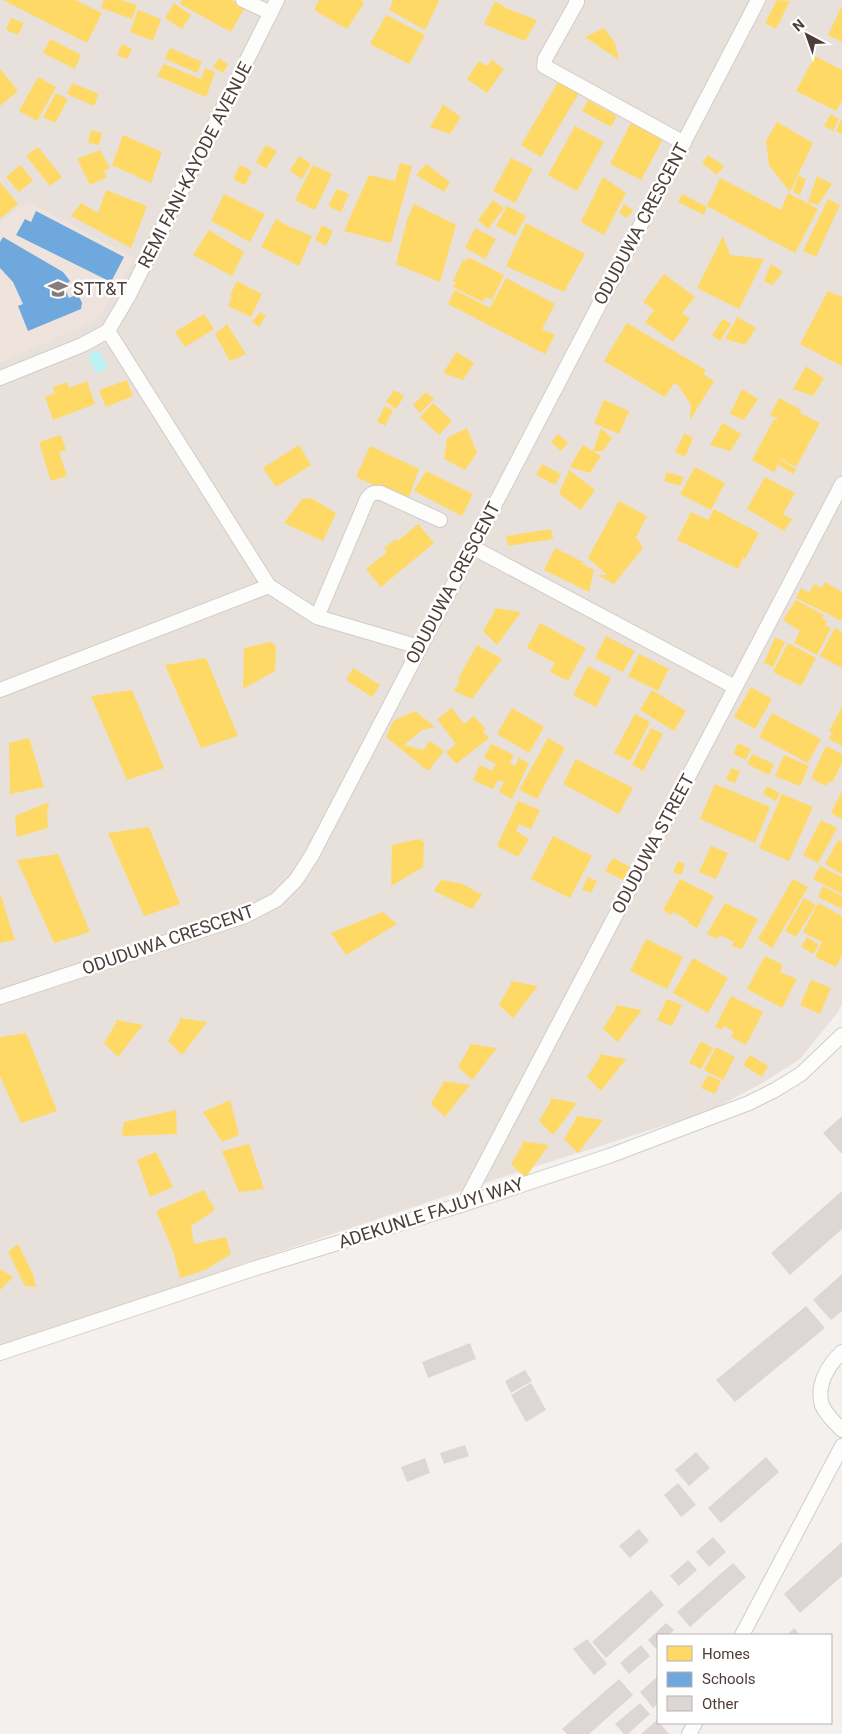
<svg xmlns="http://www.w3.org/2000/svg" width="842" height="1734" font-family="Roboto,sans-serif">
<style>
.residential{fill:#e8e0db}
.education{fill:#efe3dd}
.water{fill:#bbf3f5}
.homes{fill:#ffd966}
.schools{fill:#6fa8dc}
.building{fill:#dcd7d4}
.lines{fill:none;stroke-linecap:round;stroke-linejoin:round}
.minor-casing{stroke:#d1ccca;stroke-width:16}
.minor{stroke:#fdfdfc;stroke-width:14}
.labels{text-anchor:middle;stroke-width:5;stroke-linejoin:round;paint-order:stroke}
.street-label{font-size:18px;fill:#4c3d38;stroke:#fff}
.poi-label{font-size:18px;fill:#4c3d38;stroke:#fff;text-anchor:start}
</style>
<rect width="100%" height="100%" fill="#f4f0ee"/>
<path class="residential" d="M0 0H842V1004L838 1012 800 1059 764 1082 710 1111 509 1175 0 1345Z"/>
<path class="education" d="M28 202 135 258 97 320 0 363V222Z"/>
<path class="water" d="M99 350 107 368 96 373 88 355Z"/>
<path class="homes" d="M3 0H75L102 13 87 43Z
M104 0H121L137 5 132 19 101 8Z
M182 0H231L245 7 231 32 180 4Z
M319 0H361L364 3 347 29 314 10Z
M393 0H437L439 1 425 30 389 10Z
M777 0 790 1 776 29 765 23Z
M495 1 508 9 537 20 525 41 484 24Z
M174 3 191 15 182 29 165 18Z
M842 6V42L828 35Z
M138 10 161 19 153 41 130 32Z
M386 15 425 35 409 64 370 44Z
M11 18 24 23 18 35 6 30Z
M604 28 615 43 619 60 585 37Z
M50 39 81 55 75 69 43 53Z
M122 44 132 49 127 59 117 55Z
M170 48 202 62 197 73 165 59Z
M815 56 842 70V101L836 111 796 91Z
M219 58 228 64 223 73 213 67Z
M492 60 504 69 487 93 467 79 479 61 487 66Z
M164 64 201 79 205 68 215 72 206 97 157 76Z
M0 69 18 91 0 106Z
M38 77 56 87 37 121 19 111Z
M560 79 580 91 541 157 521 145Z
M72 83 99 94 94 106 67 94Z
M56 93 68 99 55 123 43 117Z
M588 100 617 116 611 127 582 111Z
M442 104 461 117 450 134 430 127 442 107Z
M831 114 839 119 833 131 824 126Z
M842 118V134L836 131Z
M632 121 664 137 641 180 610 164Z
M777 122 813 143 790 192 769 165 766 141Z
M575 126 604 142 577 191 548 175Z
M91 130 102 133 99 145 88 143Z
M123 135 162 152 151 183 112 165Z
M266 145 277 151 266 169 256 162Z
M38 147 62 177 50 186 26 156Z
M100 150 110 168 104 171 107 177 90 185 77 159Z
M708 155 724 166 717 175 702 163Z
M299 156 311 164 302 179 290 171Z
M511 158 533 169 515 203 493 191Z
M400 163 412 166 391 243 344 231 369 175 395 181Z
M426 164 450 182 444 192 416 175Z
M20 165 33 180 19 192 6 177Z
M240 165 252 171 245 185 233 179Z
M313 165 332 174 315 210 295 200Z
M798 176 806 179 800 195 793 192Z
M817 176 832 184 818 205 808 202Z
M603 177 626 193 604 235 581 222Z
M720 178 781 210 788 193 818 209 795 253 707 206Z
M0 182 18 204 0 219Z
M337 189 349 194 341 212 328 206Z
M106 190 147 206 131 248 71 216 81 203 98 213Z
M224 194 265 214 250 242 211 221Z
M682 194 707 207 704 215 678 202Z
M828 199 840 205 816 257 803 251Z
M493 200 504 208 488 229 478 220Z
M414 204 456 225 440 282 396 264 407 220Z
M624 204 633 210 627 218 619 213Z
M507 206 526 216 515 236 496 226Z
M276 219 288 226 312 236 299 266 261 247Z
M526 223 585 254 564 292 506 266Z
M322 225 333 231 326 246 315 240Z
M475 228 496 239 485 259 465 248Z
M209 230 244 252 232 276 193 255Z
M723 236 730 255 764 259 739 309 697 288Z
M468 257 504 275 492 300 486 297 483 302 453 287 456 282 453 281 463 260 466 261Z
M771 264 783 272 772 285 764 281Z
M664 274 695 297 682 313 690 319 673 342 645 322 654 310 643 302Z
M506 278 555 304 542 329 555 335 545 354 448 304 455 290 490 308Z
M237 281 262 294 251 317 228 306 232 296 230 295Z
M828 291 842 297V366L800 344Z
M260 312 266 316 259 327 252 322Z
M204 314 214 329 185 347 175 332Z
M736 316 756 328 745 345 725 339 737 318Z
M723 319 731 324 720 341 712 335Z
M627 323 706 370 703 374 714 381 690 420 691 405 679 386 674 383 665 397 604 361Z
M227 324 246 354 230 361 215 334Z
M455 351 474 363 463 380 443 373 456 353Z
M805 366 824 378 813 396 793 389 805 368Z
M127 380 133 396 106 407 99 390Z
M87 381 95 404 53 420 45 397 55 393 53 387 67 382 69 388Z
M742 389 758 399 744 420 730 414Z
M394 390 404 396 396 409 386 402Z
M426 392 434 399 420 413 413 405Z
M779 398 801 410 800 413 820 423 796 467 781 459 774 472 752 460 774 419 777 420 778 419 770 415Z
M604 400 629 411 619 434 594 423Z
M433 403 452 421 439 435 420 417Z
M385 406 393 410 385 426 377 421Z
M721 422 741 434 730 451 710 445 722 424Z
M467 428 477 453 465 470 444 459 447 438Z
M601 428 612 438 603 451H593Z
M684 433 693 438 685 457 675 452 684 435Z
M558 434 568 443 561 451 551 442Z
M61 435 66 450 59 452 67 476 51 481 39 442Z
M581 444 601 456 590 473 570 467 582 446Z
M299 445 311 465 276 487 263 468Z
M370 446 419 469 408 500 356 477Z
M781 460 796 469 793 474 778 465Z
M542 464 561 474 555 485 536 475Z
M695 467 725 483 711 510 680 494Z
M569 470 595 490 581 510 559 494Z
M426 471 473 494 462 516 414 491Z
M667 472 684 477 680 486 664 481Z
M765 477 795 493 783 514 792 519 784 531 747 509Z
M311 498 336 513 323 541 284 523 302 499Z
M619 501 647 516 636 537 643 548 614 584 597 575H607L588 558Z
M714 509 759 533 745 559 743 558 738 569 677 540 691 512 708 520Z
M418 524 434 543 381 587 366 569 387 552 384 548 396 539 398 541Z
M551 529 553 539 508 546 506 536Z
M555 548 585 563H580L594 570 589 592 544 570Z
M825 582 842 592V621L796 598 801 588 809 593 814 584 822 588Z
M796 600 824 615 822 618 827 621 825 625 831 628 817 655 794 643 800 631 783 620Z
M494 608 521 612 497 645 483 631 495 611Z
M540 623 586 648 568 681 550 672 555 663 527 648Z
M835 628 842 632V668L820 656Z
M606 636 635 651 623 672 595 658Z
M775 637 785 642 773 667 764 663Z
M271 642 276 646 275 671 243 689 244 648Z
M788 643 816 658 801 686 773 672Z
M477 645 502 659 472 699 454 691 460 680 458 679Z
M639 654 669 669 658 691 628 676Z
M206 658 238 736 201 748 165 665Z
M588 666 611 678 596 707 573 695Z
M353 668 380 685 372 697 346 680Z
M751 687 772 699 755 729 734 717Z
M132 690 164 768 127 780 91 696Z
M652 690 686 711 674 731 640 710Z
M842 707V746L829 739 832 732 829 731Z
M452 708 464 724 474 716 486 729 483 731 489 738 456 764 446 752 456 744 437 719Z
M512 708 544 727 529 753 497 734Z
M415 711 435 727 422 730 404 745 423 750 430 741 444 751 428 771 386 737 393 721Z
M772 713 821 739 808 763 759 737Z
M635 714 650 722 630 761 614 753Z
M651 728 663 734 643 771 632 765Z
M29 738 44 787 10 794 9 743Z
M548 738 565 748 537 799 519 790Z
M738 743 751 749 746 760 733 754Z
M491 744 514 755 510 763 515 766 519 758 529 763 512 799 499 792 504 782 498 780 493 789 473 780 480 765 492 771 496 764 484 758Z
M826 746 842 754V763L832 783 829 781 826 786 811 778Z
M752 754 774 764 769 775 747 764Z
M784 755 809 766 800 786 775 776Z
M576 759 633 788 619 814 563 784Z
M731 768 740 771 735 783 726 780Z
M715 784 770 807 755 843 700 819Z
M767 786 780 793 776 801 763 794Z
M842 791V819L831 813Z
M782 794 813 807 789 861 759 848Z
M518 801 540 810 531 829 519 824 516 831 529 839 518 857 497 846Z
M49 802 47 813 48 828 17 837 15 816Z
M821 820 837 828 818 863 803 855Z
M149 827 180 904 144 916 108 833Z
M553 836 592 856 570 898 531 879Z
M419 839 424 842 423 867 391 886 392 845Z
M838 840 842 842V874L825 864Z
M711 846 728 853 716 879 699 872Z
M58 854 90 932 54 943 17 860Z
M613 858 630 867 623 880 605 871Z
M678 861 685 864 681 875 673 872Z
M820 866 842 877V894L813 879Z
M588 877 597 881 591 893 582 889Z
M680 879 714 896 697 928 688 923 689 921 673 912 672 915 663 910Z
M793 879 808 887 772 948 758 939Z
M441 880 463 884 482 895 472 909 434 891Z
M823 886 842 896V909L818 897Z
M0 893 15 940 0 943Z
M804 898 816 905 796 937 785 931Z
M725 903 758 919 742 949 732 946 734 942 720 935 717 939 707 934Z
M818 903 842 916V955L836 967 815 957 822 942 803 932Z
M383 912 397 924 346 955 331 933Z
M807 937 819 945 813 954 801 947Z
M646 939 683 957 667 989 630 971Z
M765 956 783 965 780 972 797 979 782 1008 747 989Z
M693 958 728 978 708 1013 673 993Z
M811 980 831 988 820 1014 800 1005Z
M511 981 538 986 513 1018 499 1005 511 984Z
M731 996 763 1012 746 1045 731 1037 734 1032 724 1026 721 1030 715 1027Z
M667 999 682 1005 672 1026 657 1020Z
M615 1005 642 1010 618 1042 603 1029 616 1008Z
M180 1018 207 1022 182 1055 168 1041 180 1021Z
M116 1020 143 1025 118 1057 104 1043 116 1023Z
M26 1033 57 1111 21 1123 0 1076V1037Z
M701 1041 713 1048 701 1069 689 1063Z
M470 1044 497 1048 472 1080 458 1067 470 1046Z
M716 1047 735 1057 723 1080 704 1070Z
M599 1054 626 1059 601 1091 587 1077 600 1057Z
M750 1055 768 1066 762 1077 743 1065Z
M708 1075 721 1081 715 1094 701 1088Z
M443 1081 470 1085 445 1117 431 1104 443 1083Z
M550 1098 577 1103 553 1135 539 1121 551 1101Z
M230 1100 239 1135 222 1142 203 1112Z
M176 1110 177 1134 122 1136 124 1122Z
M576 1116 603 1120 578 1153 564 1139 576 1119Z
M522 1141 549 1145 525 1178 511 1164 523 1144Z
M249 1144 264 1189 239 1192 222 1151Z
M156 1152 173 1187 150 1197 137 1160Z
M204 1190 215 1210 191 1226 194 1244 226 1237 231 1254 205 1270 180 1278 173 1251 156 1211Z
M18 1244 33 1274 36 1287 25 1286 8 1252Z
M0 1269 13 1277 0 1290Z"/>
<path class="schools" d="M36 211 124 257 111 282 16 235 25 219 31 222Z
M3 237 63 272 70 281 64 287 69 298 78 294 82 303 81 309 28 331 18 306 23 304 13 282 0 268V242Z"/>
<path class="building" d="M842 1116V1153H841L823 1133Z
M842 1191V1229L790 1275 771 1253Z
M842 1274V1311L831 1320 813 1300Z
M806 1306 825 1328 735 1402 716 1380Z
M470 1343 476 1359 428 1378 422 1362Z
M525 1370 532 1381 511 1393 505 1381Z
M531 1383 546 1410 526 1422 511 1395Z
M465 1445 469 1456 444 1464 440 1453Z
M696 1452 710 1468 689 1486 675 1470Z
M766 1457 779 1472 721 1523 708 1508Z
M425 1458 430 1473 407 1482 401 1467Z
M678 1483 696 1505 681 1517 664 1495Z
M639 1529 649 1541 630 1558 619 1546Z
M713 1537 726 1552 709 1567 696 1552Z
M842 1542V1576L800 1613 784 1594Z
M688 1560 697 1570 679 1586 670 1576Z
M733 1563 746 1577 690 1627 677 1612Z
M651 1590 664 1605 606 1658 592 1642Z
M666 1623 674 1630 669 1635H658V1645L655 1648 648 1640Z
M794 1628 800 1635H787Z
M587 1639 607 1664 594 1675 573 1649Z
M641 1645 650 1656 629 1674 620 1663Z
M658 1676V1703L653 1708 640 1692Z
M619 1679 633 1695 589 1734H567L562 1729Z
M640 1703 650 1714 628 1734H624L615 1724Z
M657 1720 669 1734H641Z"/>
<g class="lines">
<defs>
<path id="minor" d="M243 0 271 13
M576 0 577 2 545 59 544 66 684 143
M108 331 269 586 317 617 419 647
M0 378 82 345 108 331 128 297 277 0
M472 547 735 687
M317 617 367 499C371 493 374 492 381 493L440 520
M0 690 269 586
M0 997 245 916 276 900 296 880 312 855 758 0
M464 1204 842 484
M842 1352C828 1365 816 1385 822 1405 826 1415 835 1423 842 1430
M0 1353 253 1269 464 1204 609 1156 749 1103 775 1090 801 1074 842 1035
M742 1635 842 1446
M689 1734 695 1723"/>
</defs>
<use href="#minor" class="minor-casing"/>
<use href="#minor" class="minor"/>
</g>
<defs>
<symbol id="school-bare" viewBox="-9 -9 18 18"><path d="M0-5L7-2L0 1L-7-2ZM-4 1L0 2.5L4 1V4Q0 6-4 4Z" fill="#877c78" stroke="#fff" stroke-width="2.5" paint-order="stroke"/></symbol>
</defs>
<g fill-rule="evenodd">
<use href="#school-bare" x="44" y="275" width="28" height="28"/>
</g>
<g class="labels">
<g class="street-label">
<text transform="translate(195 165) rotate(-63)" y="6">REMI FANI-KAYODE AVENUE</text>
<text transform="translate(641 224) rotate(-62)" y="6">ODUDUWA CRESCENT</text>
<text transform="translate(453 583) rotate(-62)" y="6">ODUDUWA CRESCENT</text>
<text transform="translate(653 844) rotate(-62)" y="6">ODUDUWA STREET</text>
<text transform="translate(168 940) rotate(-19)" y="6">ODUDUWA CRESCENT</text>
<text transform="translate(431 1213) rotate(-18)" y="6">ADEKUNLE FAJUYI WAY</text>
</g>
<g class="poi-label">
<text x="73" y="295">STT&amp;T</text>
</g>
</g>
<rect x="657" y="1634" width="175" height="90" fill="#ffffff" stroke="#b7b1af"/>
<rect x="667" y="1646" width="25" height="15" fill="#ffd966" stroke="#b7b1af"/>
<text x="702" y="1659" font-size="15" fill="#4c3d38">Homes</text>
<rect x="667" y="1672" width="25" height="15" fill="#6fa8dc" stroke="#b7b1af"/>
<text x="702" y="1684" font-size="15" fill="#4c3d38">Schools</text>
<rect x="667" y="1696" width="25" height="15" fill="#dcd7d4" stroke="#b7b1af"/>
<text x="702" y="1709" font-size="15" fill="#4c3d38">Other</text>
<g transform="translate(807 35) rotate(319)" stroke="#ffffff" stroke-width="4" paint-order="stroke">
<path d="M0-4L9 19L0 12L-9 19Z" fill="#4c3d38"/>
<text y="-8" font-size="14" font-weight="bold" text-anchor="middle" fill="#4c3d38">N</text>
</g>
</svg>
